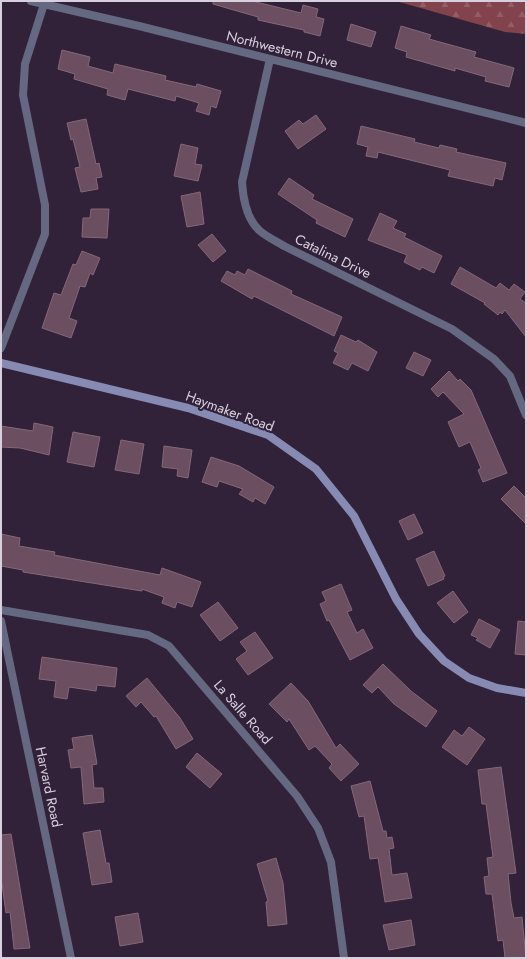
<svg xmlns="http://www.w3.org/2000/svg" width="527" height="959" font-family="Jost,sans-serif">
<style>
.forest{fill:url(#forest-firs)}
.building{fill:#6b4e60;stroke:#856779}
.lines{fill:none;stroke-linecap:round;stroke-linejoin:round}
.street{stroke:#656881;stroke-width:8}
.secondary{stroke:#878bb3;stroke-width:8}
.labels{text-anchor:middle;stroke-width:4;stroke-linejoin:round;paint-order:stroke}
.street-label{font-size:14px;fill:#d9d0df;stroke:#31223a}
</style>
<defs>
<pattern id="forest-firs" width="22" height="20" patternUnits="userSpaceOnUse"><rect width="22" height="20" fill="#83434c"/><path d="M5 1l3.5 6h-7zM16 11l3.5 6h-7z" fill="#945d65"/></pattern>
</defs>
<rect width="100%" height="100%" fill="#31223a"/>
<path class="forest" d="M396 1H526V34L505 32Z"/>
<path class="building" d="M213 1H252L301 13 303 5 318 9 316 17 324 19 320 36 304 32V30L258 20V17L213 4Z
M351 24 376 32 371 47 347 40Z
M401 26 431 35 429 39 476 52 474 57 514 68 509 87 485 81 486 77 455 68V71L406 57 407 52 395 48Z
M62 50 90 57 88 66 113 73 115 64 166 76 165 80 196 87 197 84 221 91 216 108 211 106 209 115 196 111 199 103 176 96 175 101 128 89 125 100 107 95 108 89 74 79 75 74 58 69Z
M316 115 326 129 298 149 285 131 299 120 303 124Z
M86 119 96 164 99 163 102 177 96 178 98 189 81 192 75 168 80 167 73 139 71 140 67 123Z
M361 126 415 139 414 142 439 148 440 145 457 149 456 152 506 163 502 180 495 178 493 186 448 176 450 170 378 152 377 158 366 156 368 147 357 144Z
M181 144 198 148 195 164 202 165 198 181 174 176Z
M289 178 314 195 312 199 353 219 345 237 316 223 317 220 278 194Z
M200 192 204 224 187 227 181 196Z
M91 209H109L107 238 82 237 83 218H90Z
M380 213 397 221 393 228 406 234 404 237 442 256 434 273 422 267 420 270 404 262 407 255 368 240Z
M212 234 226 251 213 262 198 245Z
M82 251 100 258 93 275 90 273 85 287 80 286 69 318 77 321 71 338 42 328 54 293 61 295 73 264 76 265Z
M460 267 496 288 500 283 509 290 514 284 525 292 520 299 526 303V337L505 310 502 314 500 312 498 315 484 304 485 303 451 284Z
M248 269 292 291 291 294 342 317 334 336 254 296 252 299 221 281 227 271 235 275 237 271 245 275Z
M341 335 356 342 358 340 377 352 368 371 352 363 348 370 333 363 338 353 334 351Z
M414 352 431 360 423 376 406 368Z
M449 371 458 381 460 379 471 390 507 473 483 482 478 470 481 468 470 442 459 447 448 422 464 414 443 392 438 397 431 389Z
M34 423 53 427 49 455 20 448 1 447V426L33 431Z
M73 432 100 437 94 467 67 462Z
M121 440 144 444 139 474 115 470Z
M164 446 192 450 188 478 177 476 178 469 162 467Z
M211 457 239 466 274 487 265 504 255 498 253 502 239 494 243 489 219 481 217 487 202 482Z
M514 486 526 498V524L501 499Z
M414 514 423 533 408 540 399 521Z
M1 534 20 538 19 546 55 552 54 555 160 575 162 568 201 582 192 607 177 602 175 608 162 603 164 597 142 589V591L23 572V570L1 566Z
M434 551 445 576 443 577 444 579 428 586 416 559Z
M341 584 352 610 347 612 357 633 363 629 373 648 350 660 329 620 327 621 320 604 326 601 322 592Z
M453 591 468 612 454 623 437 603Z
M218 602 238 628 220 641 200 615Z
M479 619 500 630 490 648 476 640 478 638 471 635Z
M518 621 526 622V655L515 654Z
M255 632 273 658 248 675 236 659 247 651 240 642Z
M42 657 117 668 115 687 97 685 96 691 69 687 67 699 54 697 56 681 39 679Z
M383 664 411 691 437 711 426 727 394 704 378 687 372 693 363 685Z
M147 678 180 718 193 739 176 749 156 716 154 717 141 702 136 707 126 696Z
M291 683 308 701 336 748 340 744 359 764 341 781 329 768 332 764 315 746 309 750 289 719 287 722 269 704Z
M469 727 485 739 467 765 442 747 454 730 462 736Z
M92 735 97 764 92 765 94 788H103L104 802 84 804 81 767 71 768 68 750 74 749 72 738Z
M197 753 222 774 210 788 186 767Z
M501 767 516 873 508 874 511 903 514 918 522 917 526 958H505L503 940 498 941 492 894H486L484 877 489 876 487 858 493 857 486 804H482L478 770Z
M370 781 383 831H386L387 838 392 837 394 848 389 849 392 875 407 873 412 898 385 902 378 858 370 859 364 816 359 817 351 786Z
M100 830 106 863H109L112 882 92 885 83 833Z
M11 834 30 948 14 949 10 912 6 913 1 877V835Z
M276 858 283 883 287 924 268 926 266 902 268 901 257 864Z
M138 913 143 942 120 946 115 917Z
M411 920 415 945 389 950 383 925Z"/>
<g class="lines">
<path class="street" d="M31 1 139 26 526 123
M270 59 242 182C243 198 247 220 260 231 267 237 276 241 284 246L452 329 494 359 510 376 526 415
M1 348 45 234V205L23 95 25 64 44 4
M1 610 148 635 169 646 297 796 318 828 331 862 344 958
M1 621 71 958"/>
<path class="secondary" d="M1 363 188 408 268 435 316 469 354 516 396 599 419 634 444 661 469 678 497 688 526 693"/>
</g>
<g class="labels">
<g class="street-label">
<text transform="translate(282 49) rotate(14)" y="5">Northwestern Drive</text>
<text transform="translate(333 256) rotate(26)" y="5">Catalina Drive</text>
<text transform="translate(230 411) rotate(20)" y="5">Haymaker Road</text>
<text transform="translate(243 712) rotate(49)" y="5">La Salle Road</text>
<text transform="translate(49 787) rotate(78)" y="5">Harvard Road</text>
</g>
</g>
<rect width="527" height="959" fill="none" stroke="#d9d0df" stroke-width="4"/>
</svg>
